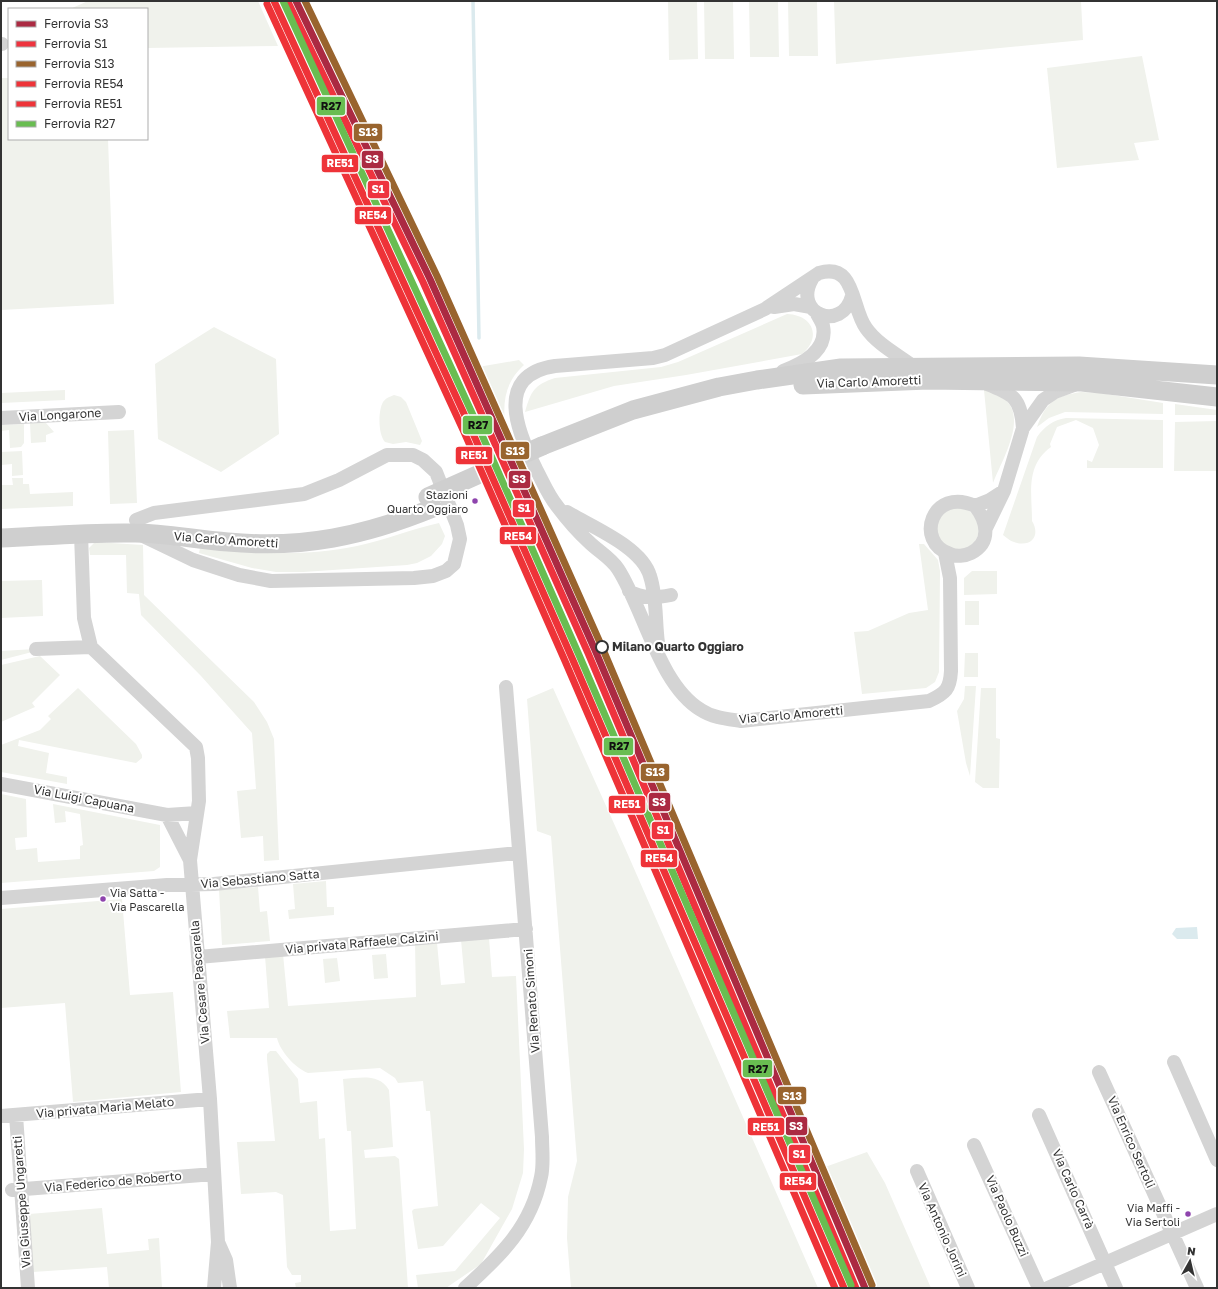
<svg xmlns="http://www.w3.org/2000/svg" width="1218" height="1289" font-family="'Golos Text',sans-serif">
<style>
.green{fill:#f0f2ec}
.water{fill:#dbeaee}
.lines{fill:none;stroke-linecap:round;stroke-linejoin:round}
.stream{stroke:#dbeaee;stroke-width:3.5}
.street{stroke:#d4d4d4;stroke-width:14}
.secondary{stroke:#cfcfcf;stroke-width:19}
.secondary-bridge{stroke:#cfcfcf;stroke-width:19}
.rail-1-casing{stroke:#fff;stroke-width:10}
.rail-2-casing{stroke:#fff;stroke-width:10}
.rail-3-casing{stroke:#fff;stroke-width:10}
.rail-4-casing{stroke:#fff;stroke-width:10}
.rail-5-casing{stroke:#fff;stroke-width:10}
.rail-6-casing{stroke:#fff;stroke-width:10}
.rail-1{stroke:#ab2a42;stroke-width:7}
.rail-2{stroke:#ee333e;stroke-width:7}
.rail-3{stroke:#99642e;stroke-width:7}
.rail-4{stroke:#ee3338;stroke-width:7}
.rail-5{stroke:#ee3338;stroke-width:7}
.rail-6{stroke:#69bd51;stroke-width:7}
.bus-dot{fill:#8e44ad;stroke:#fff;stroke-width:1.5}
.stop-dot{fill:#fff;stroke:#333;stroke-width:2}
.labels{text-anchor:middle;stroke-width:4;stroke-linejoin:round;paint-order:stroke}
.bus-label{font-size:11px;fill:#333;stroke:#fff;text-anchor:end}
.street-label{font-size:12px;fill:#333;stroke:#fff}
.stop-label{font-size:12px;font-weight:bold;fill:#333;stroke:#fff;text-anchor:start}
.line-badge{stroke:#fff;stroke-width:1.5}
.badge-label{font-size:11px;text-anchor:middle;font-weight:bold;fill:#fff}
.pale-badge-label{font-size:11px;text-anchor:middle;font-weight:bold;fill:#111}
</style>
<rect width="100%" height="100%" fill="#fff"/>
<path class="green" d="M88 1H258L278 46 147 48V9H70Z
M668 1H697L698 59 669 60Z
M704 1H733L734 59H705Z
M749 1H778L779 57H750Z
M788 1H817L818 56H789Z
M834 1H1081L1083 40 836 64Z
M1142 56 1159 140 1134 143 1139 160 1057 168 1047 68Z
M1 78H9V139H108L114 304 1 310Z
M787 314C813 315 822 337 802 354L686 375 614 386 525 412C531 391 534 385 555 378L661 367 678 362Z
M214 327 276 359 279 434 221 472 158 439 155 364Z
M519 360 524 365C504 383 502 405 506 430L478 367Z
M65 390V400L1 403V393Z
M984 390C993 390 997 393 1003 398 1029 416 1002 460 993 483Z
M1081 392 1100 393 1163 403V414L1065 412 1049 418 1037 427C1046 402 1055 396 1081 392Z
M394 395 401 397 406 402 422 441 420 445 406 442 393 444 385 442C378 434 378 411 383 402 386 398 389 397 394 395Z
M1175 404 1217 410V415H1175Z
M1066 418 1163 420V468H1087V460L1092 462 1099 445 1093 428 1076 420 1057 427 1050 444 1051 447C1025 466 1032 493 1032 521 1041 536 1031 548 1014 542 1010 541 1007 538 1003 535L1037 437C1045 426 1053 420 1066 418Z
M1217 421V471H1174L1175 422Z
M30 423H46L54 432 46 435V442L31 443Z
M24 424V443L21 447 10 448 9 430 1 431V425Z
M134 430 137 503 110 504 108 431Z
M22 451 23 475 12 476V464L1 465V452Z
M12 478H23V484H29L30 494 73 492V506L1 509V485H13Z
M937 529a21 21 0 1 1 42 0a21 21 0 1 1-42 0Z
M439 523 445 536 442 544 431 556 417 563 407 565 303 572H276L252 568 199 553 200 548C253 553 305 557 357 546 385 540 412 529 439 523Z
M95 542 143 545 144 595 254 702 267 722 274 739 279 860 264 861 263 836 241 838 237 791 256 789 252 733 201 676 141 615 139 594 127 593 126 555H90L89 548Z
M919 544H924L938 560 940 571 939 672 935 682 926 688 862 694 854 632 868 631 909 613 928 610Z
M972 571H997V594L964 595V578Z
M42 580 43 616 1 618V581Z
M965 601H979V625H965Z
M35 649 36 651 1 660V651Z
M965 653H978V677H964Z
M40 656 60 675 32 703 35 707 1 722V665Z
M965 686H976L970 776 966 763 957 711 964 699Z
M78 688 136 744 142 755V758L136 763 19 740 18 746 49 753 46 773 67 777V784L1 772V745L40 730 51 719 48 716Z
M553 688 625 848 818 1288H571L567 1238 568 1197 577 1161 551 836 537 831 527 699Z
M981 688H996V738L1000 739 999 788H983L975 782Z
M1 794 26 799 27 837 15 838 16 850 37 848 38 862 80 859V846L83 845 80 814 65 811 66 822 55 823 53 804 160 825V867L154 871 1 883Z
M326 881 327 907H334V915L289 919 288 910 295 909 293 884Z
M258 887 260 912 267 911 270 941 222 945 219 890Z
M122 899 130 995 173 992 181 1092 73 1102 65 1003 1 1008V909Z
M489 938 492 977 516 976 524 1149 523 1173 512 1209 481 1264 446 1288H418L416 1275 455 1271 500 1218 481 1203 443 1246 418 1249 412 1211 414 1209 438 1206 430 1111H426L423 1081 398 1083 395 1078 380 1068 308 1073C295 1068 280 1051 277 1038H230L227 1011 269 1008 265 956 283 954 288 1006 416 997 415 943H437L441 985 465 983 461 940Z
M386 954 388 978 374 979 372 955Z
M337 958 340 981 325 983 323 959Z
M270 1051H276L298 1079 300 1103 317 1101 319 1139 325 1138 330 1231 356 1229 351 1131H347L343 1079C360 1078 379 1073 389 1090L393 1147 364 1150 365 1158 395 1156 399 1159 408 1288H296L295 1283 301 1282V1275H292L287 1267 283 1195 276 1192 241 1194 237 1142 275 1141 267 1059V1054Z
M867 1152 885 1183 931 1288H875L825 1167Z
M102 1208 107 1254 149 1250 148 1239 159 1238 162 1288H109L107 1267 33 1272 29 1214Z"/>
<path class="water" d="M1197 927 1198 939H1177L1172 934 1176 928Z"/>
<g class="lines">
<path class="stream" d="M473 1 479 338"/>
<path class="street" d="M1 44H2
M812 279C792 314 842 333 852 296
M774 307 794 304 811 307
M914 367C898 355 877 344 866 328 851 308 856 262 819 273L765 309 665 355 653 358 555 366C493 375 518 433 536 469 543 482 548 495 557 506 566 518 578 532 589 542 598 551 611 558 618 569 644 609 659 685 701 710 713 718 728 719 741 721L929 701C946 693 950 689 951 671L950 578 945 553
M783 371C802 364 828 351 823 326 822 322 818 316 816 312
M987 384C1013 394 1021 398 1023 428
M1 418 119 412
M975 506C987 521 992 542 971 553 965 556 956 557 950 554 914 542 932 486 975 506L990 500 1004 491
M567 512C592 527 642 547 650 576 657 597 655 621 658 643
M136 520 154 513 304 494 339 480 387 455H413L423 460 436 472 457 525 460 539 454 564 446 571 433 576 414 578 271 581 239 575 193 560 141 535
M986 528 1004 491 1023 428 1043 400 1055 392 1074 385
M81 534 84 618 91 647 196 747 198 758 199 801 190 860 210 1099 218 1242 214 1288
M629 591C642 599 656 598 671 595
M36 649 91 647
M1 784 167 815 197 813
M167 815 190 860
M1 898 167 885 214 884 518 853
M198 957 526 929
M1174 1062 1217 1160
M1099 1072 1197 1288
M16 1115 28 1288
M1039 1115 1116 1288
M1 1116 210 1099
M974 1145 1039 1288
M917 1171 968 1288
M12 1190 214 1174
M218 1242 226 1260 230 1288
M465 1288C501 1255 531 1227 541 1177 544 1164 542 1150 542 1137L506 687
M1048 1288 1217 1214"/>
<path class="secondary" d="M803 385 928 380 1082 382 1217 397
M542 446 633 410 719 387 757 380 841 368 1079 366 1217 375
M1 538C45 536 90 532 135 533 166 533 197 540 228 542 303 549 364 536 433 508"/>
<path class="secondary-bridge" d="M428 497 542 446"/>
<defs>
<path id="rail-1" d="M296 1 430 279 595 650 865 1288"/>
<path id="rail-2" d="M289 4 423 282 588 653 856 1288"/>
<path id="rail-3" d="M305 1 437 276 602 647 872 1285"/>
<path id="rail-4" d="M274 1 471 429 572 658 844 1288"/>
<path id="rail-5" d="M267 4 464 432 565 661 835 1288"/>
<path id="rail-6" d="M283 1 478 426 579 655 851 1285"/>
</defs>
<use href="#rail-1" class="rail-1-casing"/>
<use href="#rail-2" class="rail-2-casing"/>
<use href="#rail-3" class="rail-3-casing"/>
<use href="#rail-4" class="rail-4-casing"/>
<use href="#rail-5" class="rail-5-casing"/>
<use href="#rail-6" class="rail-6-casing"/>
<use href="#rail-1" class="rail-1"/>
<use href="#rail-2" class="rail-2"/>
<use href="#rail-3" class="rail-3"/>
<use href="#rail-4" class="rail-4"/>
<use href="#rail-5" class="rail-5"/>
<use href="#rail-6" class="rail-6"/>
</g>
<g class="bus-dot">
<circle cx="475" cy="501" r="3.5"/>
<circle cx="103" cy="899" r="3.5"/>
<circle cx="1188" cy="1214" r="3.5"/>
</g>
<circle class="stop-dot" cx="602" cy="647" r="6"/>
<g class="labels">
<g class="bus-label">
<text x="468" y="499">Stazioni<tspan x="468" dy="14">Quarto Oggiaro</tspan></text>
<text x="110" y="897" text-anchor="start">Via Satta -<tspan x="110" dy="14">Via Pascarella</tspan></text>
<text x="1180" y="1212">Via Maffi -<tspan x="1180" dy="14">Via Sertoli</tspan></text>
</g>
<g class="street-label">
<text transform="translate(869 382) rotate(-2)" y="4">Via Carlo Amoretti</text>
<text transform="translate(60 415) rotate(-3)" y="4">Via Longarone</text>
<text transform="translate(226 540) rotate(4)" y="4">Via Carlo Amoretti</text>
<text transform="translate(791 715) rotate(-5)" y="4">Via Carlo Amoretti</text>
<text transform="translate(84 799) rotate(11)" y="4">Via Luigi Capuana</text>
<text transform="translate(260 879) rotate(-5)" y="4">Via Sebastiano Satta</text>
<text transform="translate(362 943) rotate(-5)" y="4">Via privata Raffaele Calzini</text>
<text transform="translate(200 982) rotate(-95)" y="4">Via Cesare Pascarella</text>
<text transform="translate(532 1001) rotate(-94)" y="4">Via Renato Simoni</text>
<text transform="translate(105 1108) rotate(-5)" y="4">Via privata Maria Melato</text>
<text transform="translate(1131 1142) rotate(66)" y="4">Via Enrico Sertoli</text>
<text transform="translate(113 1182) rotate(-5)" y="4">Via Federico de Roberto</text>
<text transform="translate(1073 1189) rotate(66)" y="4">Via Carlo Carrà</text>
<text transform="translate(22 1202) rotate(-94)" y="4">Via Giuseppe Ungaretti</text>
<text transform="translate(1007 1216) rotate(66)" y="4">Via Paolo Buzzi</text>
<text transform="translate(942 1230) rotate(66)" y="4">Via Antonio Jorini</text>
</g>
<g class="stop-label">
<text x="612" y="651">Milano Quarto Oggiaro</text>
</g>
</g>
<g class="line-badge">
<rect x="316" y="96" width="30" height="20" rx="4" fill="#69bd51"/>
<rect x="353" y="123" width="30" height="19" rx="4" fill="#99642e"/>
<rect x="361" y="150" width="23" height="19" rx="4" fill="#ab2a42"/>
<rect x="321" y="154" width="38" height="19" rx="4" fill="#ee3338"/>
<rect x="367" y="180" width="23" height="19" rx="4" fill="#ee333e"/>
<rect x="354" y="206" width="38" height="19" rx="4" fill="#ee3338"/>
<rect x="462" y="415" width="31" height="20" rx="4" fill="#69bd51"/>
<rect x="500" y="441" width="30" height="19" rx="4" fill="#99642e"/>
<rect x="455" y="446" width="38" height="19" rx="4" fill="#ee3338"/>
<rect x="508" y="470" width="23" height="19" rx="4" fill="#ab2a42"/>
<rect x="512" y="499" width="23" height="19" rx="4" fill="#ee333e"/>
<rect x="499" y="526" width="38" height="19" rx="4" fill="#ee3338"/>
<rect x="603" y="737" width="31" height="19" rx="4" fill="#69bd51"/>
<rect x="640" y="763" width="30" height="19" rx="4" fill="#99642e"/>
<rect x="648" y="792" width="23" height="20" rx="4" fill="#ab2a42"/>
<rect x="608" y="795" width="38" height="19" rx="4" fill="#ee3338"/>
<rect x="651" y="821" width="23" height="19" rx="4" fill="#ee333e"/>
<rect x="640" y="849" width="38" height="19" rx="4" fill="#ee3338"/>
<rect x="742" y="1059" width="31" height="19" rx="4" fill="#69bd51"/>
<rect x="777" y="1086" width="30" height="19" rx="4" fill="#99642e"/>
<rect x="785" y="1116" width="23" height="20" rx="4" fill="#ab2a42"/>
<rect x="747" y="1117" width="38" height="19" rx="4" fill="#ee3338"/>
<rect x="788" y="1144" width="23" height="20" rx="4" fill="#ee333e"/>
<rect x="779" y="1172" width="38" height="19" rx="4" fill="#ee3338"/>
</g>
<g class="badge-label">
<text x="368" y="136">S13</text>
<text x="372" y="163">S3</text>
<text x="340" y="167">RE51</text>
<text x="378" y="193">S1</text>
<text x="373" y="219">RE54</text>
<text x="515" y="455">S13</text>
<text x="474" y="459">RE51</text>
<text x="519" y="483">S3</text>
<text x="524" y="512">S1</text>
<text x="518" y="540">RE54</text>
<text x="655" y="776">S13</text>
<text x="659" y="806">S3</text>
<text x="627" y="808">RE51</text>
<text x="663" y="834">S1</text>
<text x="659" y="862">RE54</text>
<text x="792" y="1100">S13</text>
<text x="796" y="1130">S3</text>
<text x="766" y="1131">RE51</text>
<text x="799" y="1158">S1</text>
<text x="798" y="1185">RE54</text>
</g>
<g class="pale-badge-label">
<text x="331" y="110">R27</text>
<text x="478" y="429">R27</text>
<text x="619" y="750">R27</text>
<text x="758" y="1073">R27</text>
</g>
<rect width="1218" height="1289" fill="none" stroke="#333333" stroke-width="4"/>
<rect x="8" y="8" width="140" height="132" fill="#ffffff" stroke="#adadad"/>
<rect x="16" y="21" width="20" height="6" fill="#ab2a42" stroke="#adadad"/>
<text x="44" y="28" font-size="12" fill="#333333">Ferrovia S3</text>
<rect x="16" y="41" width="20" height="6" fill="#ee333e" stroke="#adadad"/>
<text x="44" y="48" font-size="12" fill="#333333">Ferrovia S1</text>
<rect x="16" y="61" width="20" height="6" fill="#99642e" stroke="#adadad"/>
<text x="44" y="68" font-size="12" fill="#333333">Ferrovia S13</text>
<rect x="16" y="81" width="20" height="6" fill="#ee3338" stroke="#adadad"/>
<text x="44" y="88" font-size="12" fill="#333333">Ferrovia RE54</text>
<rect x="16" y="101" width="20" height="6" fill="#ee3338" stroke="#adadad"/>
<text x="44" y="108" font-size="12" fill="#333333">Ferrovia RE51</text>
<rect x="16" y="121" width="20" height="6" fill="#69bd51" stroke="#adadad"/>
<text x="44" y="128" font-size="12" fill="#333333">Ferrovia R27</text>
<g transform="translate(1190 1261) rotate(8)" stroke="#ffffff" stroke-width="3" paint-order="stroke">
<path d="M0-3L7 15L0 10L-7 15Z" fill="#333333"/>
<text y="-6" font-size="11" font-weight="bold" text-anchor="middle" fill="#333333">N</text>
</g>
</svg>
